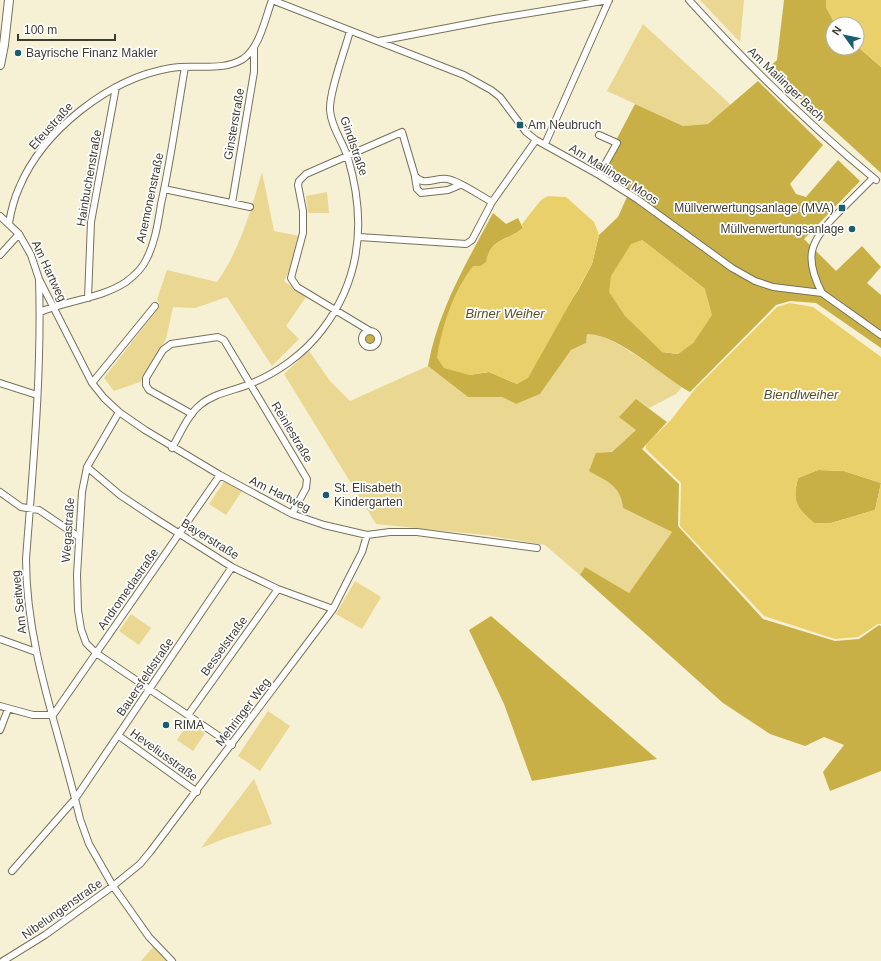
<svg xmlns="http://www.w3.org/2000/svg" width="881" height="961" font-family="Helvetica,sans-serif">
<style>
.green{fill:#e9d792}
.forest{fill:#c8b047;fill-rule:evenodd}
.water{fill:#ead06a;fill-rule:evenodd}
.lines{fill:none;stroke-linecap:round;stroke-linejoin:round}
.minor-casing{stroke:#78725a;stroke-width:8}
.tertiary-casing{stroke:#78725a;stroke-width:10}
.minor{stroke:#fff;stroke-width:6}
.tertiary{stroke:#fff;stroke-width:8}
.poi-dot{fill:#175f6f;stroke:#fff;stroke-width:1.5}
.labels{text-anchor:middle;stroke-width:3.5;stroke-linejoin:round;paint-order:stroke}
.poi-label{font-size:12px;fill:#3f3d32;stroke:#fff;text-anchor:start}
.street-label{font-size:12px;fill:#3f3d32;stroke:#fff}
.water-label{font-size:13px;font-style:italic;fill:#5b5026;stroke:#fff}
</style>
<rect width="100%" height="100%" fill="#f6f0d5"/>
<path class="green" d="M700 0H744L740 42Z
M643 24 731 105 708 124 683 126 607 91Z
M262 172 274 231 299 236 291 267 284 281 306 297 286 326 299 339 272 366 227 297 195 308 173 307 166 339 142 379 140 382 114 391 104 378 160 306 157 299 167 270 217 282C240 250 251 210 262 172Z
M327 192 329 213H308L306 196Z
M587 334C590 334 594 334 597 334 609 336 670 377 682 387L676 394 649 408 636 399V430L612 452 615 486 622 498 623 508 672 532 629 593 585 567 580 575 545 545 485 535 376 524 284 374 309 351 330 381 350 401 428 366 468 397H502L516 404 540 394 571 350 586 343Z
M224 482 231 483 242 491 226 515 209 504Z
M355 581 381 597 362 629 336 614Z
M131 614 151 628 139 645 119 631Z
M268 711 290 726 260 771 238 756Z
M189 722 205 733 193 751 177 740Z
M254 779 272 824 229 837 201 848Z
M154 946 168 961H141Z"/>
<path class="forest" d="M784 0H826V7L835 24H833V48H857V46L881 67V173L767 69 777 60Z
M758 81 823 145 790 184 796 194 806 197 838 160 860 181 804 239 836 271 862 246 881 267 867 283 881 295V348L816 303 790 301 776 305 690 392C663 377 617 333 587 334L586 343 571 350 540 394 516 404 502 397H468L428 366C438 310 467 262 493 213L506 224 518 218 523 228C508 241 489 238 487 262L481 266 469 375 489 372 517 384 578 290 592 264 599 235 618 217 630 190 600 171 635 104 683 126 708 124ZM642 240 705 289 694 342 678 354 662 352Z
M365 339a6 6 0 1 1 12 0a6 6 0 1 1-12 0Z
M636 399 667 422 642 449 679 484 678 526 763 619 835 641 859 639 879 625 881 626V771L830 791 823 772 844 745 824 737 805 746 770 734 723 703 580 575 585 567 629 593 672 532 623 508C621 485 606 481 589 471L596 453 612 452 636 430 619 417Z
M818 470 844 471 881 483 875 510 831 523H814C796 507 792 502 798 478Z
M491 616 657 759 532 781 504 704 469 630Z"/>
<path class="water" d="M826 0H881V67L857 46V24H835L826 7Z
M548 196 566 197 594 222 599 235 592 264 528 378 517 384 489 372 469 375 444 368 437 358C442 326 453 292 473 266H481L486 262C490 238 508 241 523 228L522 224 541 200Z
M642 240 705 289 712 315 694 342 678 354 662 352 625 316 609 292 611 276 631 244Z
M790 303 813 307 881 357V624H878L858 637 835 639 764 616 680 526 681 483 646 449V444L671 420 695 389 777 307ZM818 470 844 471 881 483 875 510 831 523H814C796 507 792 502 798 478Z"/>
<g class="lines">
<defs>
<path id="minor" d="M272 0 464 75 491 90 500 97 526 132 536 140 599 175 637 199 732 268 755 281 773 287 822 293 881 335
M689 0C747 64 809 125 876 180
M379 41 494 19 609 0
M599 135 617 143 599 175
M545 144 609 0
M415 177 417 189 421 193 448 190 460 185
M164 189 250 207
M232 203 254 72V48
M0 216 19 234 31 255 39 279 92 383 104 398 119 412 145 430 220 475 292 514 324 525 367 535 390 532H417L537 548
M9 223C11 211 14 199 19 188 43 130 110 78 171 68 194 64 222 72 243 59 260 47 265 19 272 0
M359 237 466 244 472 240 492 202 536 140
M0 255 19 234
M39 279C42 372 33 466 26 559 26 649 60 733 80 819L89 844 113 886 140 864 150 852 333 609 362 552 367 535
M822 293C804 258 809 242 836 215 848 203 861 190 873 178
M88 298 91 222 116 87
M40 312C68 300 100 299 126 282 134 276 142 269 146 260 155 243 158 223 161 204 171 159 177 113 185 67
M370 331 297 287 291 278 303 233V211L298 185 299 181 306 174 402 132 415 176C424 187 436 177 447 179 460 181 480 196 492 202
M362 339a8 8 0 1 1 16 0a8 8 0 1 1-16 0Z
M0 383 37 395
M92 383 155 306
M119 412 87 467 82 492 77 575 78 610 81 629 86 643 96 653 232 745
M192 414 149 390 146 385V378L163 350 171 344 218 337 224 340 307 479 306 488 292 514
M172 448C180 434 188 415 200 405 214 393 233 391 250 384 277 373 304 354 322 330 362 278 366 219 348 158 343 142 331 127 330 110 329 92 345 50 350 31
M87 467 120 495 153 517 232 567 278 589 333 609
M0 492 21 507 39 510 79 537
M0 639 36 652
M0 706 33 715H53L220 475
M188 715 278 589
M0 730 8 709
M119 736 197 792
M12 871 75 799 232 567
M3 961 45 935 113 886 149 937 172 961"/>
<path id="tertiary" d="M0 65 4 45 9 0"/>
</defs>
<use href="#minor" class="minor-casing"/>
<use href="#tertiary" class="tertiary-casing"/>
<use href="#minor" class="minor"/>
<use href="#tertiary" class="tertiary"/>
</g>
<g class="poi-dot">
<circle cx="18" cy="53" r="4"/>
<rect x="516" y="121" width="8" height="8" rx="2"/>
<rect x="838" y="204" width="8" height="8" rx="2"/>
<circle cx="852" cy="229" r="4"/>
<circle cx="326" cy="495" r="4"/>
<circle cx="166" cy="725" r="4"/>
</g>
<g class="labels">
<g class="poi-label">
<text x="26" y="57">Bayrische Finanz Makler</text>
<text x="528" y="129">Am Neubruch</text>
<text x="834" y="212" text-anchor="end">Müllverwertungsanlage (MVA)</text>
<text x="844" y="233" text-anchor="end">Müllverwertungsanlage</text>
<text x="334" y="492">St. Elisabeth<tspan x="334" dy="14">Kindergarten</tspan></text>
<text x="174" y="729">RIMA</text>
</g>
<g class="street-label">
<text transform="translate(786 84) rotate(44)" y="4">Am Mailinger Bach</text>
<text transform="translate(234 124) rotate(-80)" y="4">Ginsterstraße</text>
<text transform="translate(51 126) rotate(-48)" y="4">Efeustraße</text>
<text transform="translate(354 146) rotate(71)" y="4">Gindlstraße</text>
<text transform="translate(614 174) rotate(32)" y="4">Am Mailinger Moos</text>
<text transform="translate(89 178) rotate(-80)" y="4">Hainbuchenstraße</text>
<text transform="translate(150 198) rotate(-78)" y="4">Anemonenstraße</text>
<text transform="translate(49 271) rotate(65)" y="4">Am Hartweg</text>
<text transform="translate(292 432) rotate(59)" y="4">Reinlestraße</text>
<text transform="translate(280 494) rotate(26)" y="4">Am Hartweg</text>
<text transform="translate(68 530) rotate(-86)" y="4">Wegastraße</text>
<text transform="translate(210 539) rotate(32)" y="4">Bayerstraße</text>
<text transform="translate(128 589) rotate(-55)" y="4">Andromedastraße</text>
<text transform="translate(19 602) rotate(-96)" y="4">Am Seitweg</text>
<text transform="translate(224 646) rotate(-54)" y="4">Besselstraße</text>
<text transform="translate(145 677) rotate(-56)" y="4">Bauersfeldstraße</text>
<text transform="translate(243 712) rotate(-53)" y="4">Mehringer Weg</text>
<text transform="translate(164 755) rotate(36)" y="4">Heveliusstraße</text>
<text transform="translate(62 909) rotate(-35)" y="4">Nibelungenstraße</text>
</g>
<g class="water-label">
<text x="505" y="318">Birner Weiher</text>
<text x="801" y="399">Biendlweiher</text>
</g>
</g>
<g transform="translate(845 36) rotate(303)"><circle r="19" fill="#ffffff" stroke="#b2b1ad"/>
<path d="M0-3L7 15L0 10L-7 15Z" fill="#175f6f"/>
<text y="-6" font-size="11" font-weight="bold" text-anchor="middle" fill="#3f3d32">N</text>
</g>
<path d="M18 34v6h97v-6" fill="none" stroke="#3f3d32" stroke-width="2"/>
<text x="24" y="34" font-size="12" fill="#3f3d32" stroke="#ffffff" stroke-width="3" paint-order="stroke">100 m</text>
</svg>
